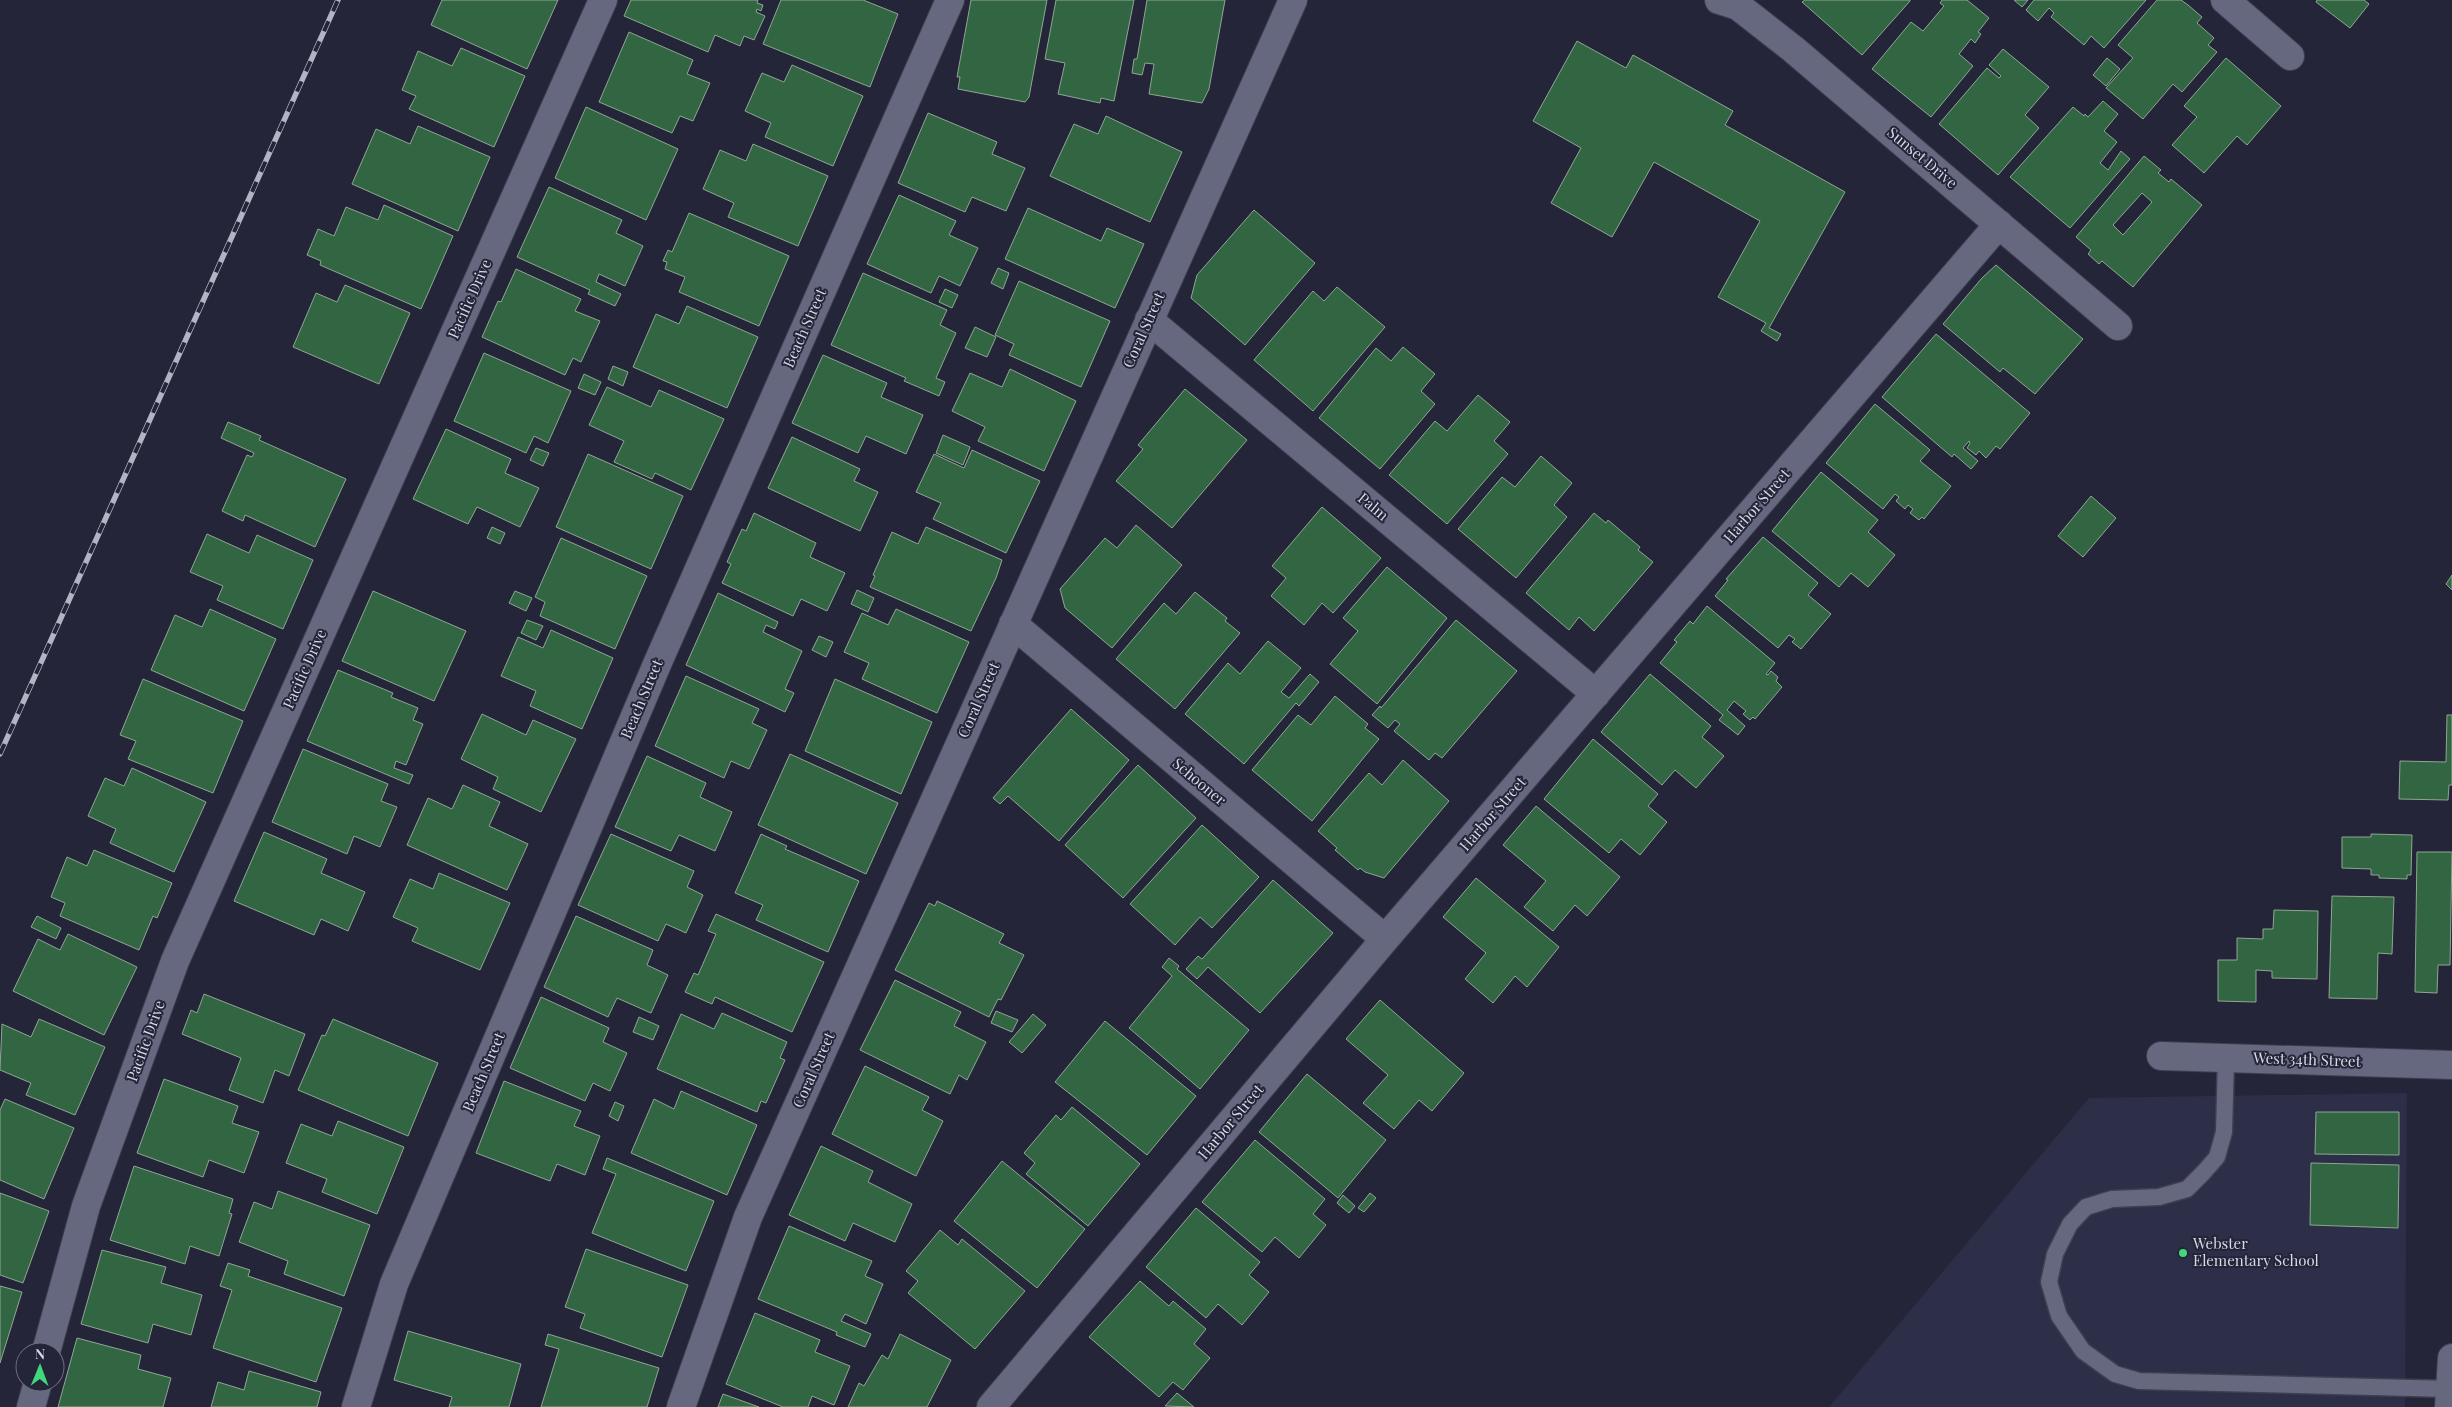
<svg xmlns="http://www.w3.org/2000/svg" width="2452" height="1407" font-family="'Playfair Display',serif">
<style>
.built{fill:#2d2e47}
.building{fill:#326642;stroke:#8fa694;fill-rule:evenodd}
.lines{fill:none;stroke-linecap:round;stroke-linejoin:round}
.service-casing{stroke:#3e3f50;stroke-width:19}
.minor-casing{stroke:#3e3f50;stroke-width:30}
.service{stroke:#66687f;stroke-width:16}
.minor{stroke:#66687f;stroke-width:28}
.rail-casing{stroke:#b2b4c3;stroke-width:5.5}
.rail{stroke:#242539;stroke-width:4;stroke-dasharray:11;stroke-linecap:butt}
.poi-dot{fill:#42d77b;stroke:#242539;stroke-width:2}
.labels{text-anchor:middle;stroke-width:4;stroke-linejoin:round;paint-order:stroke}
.street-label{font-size:15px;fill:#d7d9e6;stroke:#242539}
.poi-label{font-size:15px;fill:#d7d9e6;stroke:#242539;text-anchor:start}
</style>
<rect width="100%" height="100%" fill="#242539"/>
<path class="built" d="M2407 1093 2405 1407H1829L2089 1098Z"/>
<path class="building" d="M442 0H558L527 69 431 25Z
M631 0H758L757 3 763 5 761 11 757 9 756 12 765 16 754 40 744 36 740 46 715 35 708 52 624 16Z
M781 0H863L898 14 870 87 763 44Z
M971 0H1047L1029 97 1025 102 958 89 960 77H957Z
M1056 0H1134L1114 101 1101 98 1100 103 1058 94 1065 63 1045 59Z
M1147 0H1225L1209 89 1202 103 1149 94 1154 64 1145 63 1142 75 1132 73 1134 59H1137Z
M1805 0H1910V1L1862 55 1802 2Z
M1942 0H1967L1989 18 1978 32 1981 34 1975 43 1971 39 1959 54 1973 66 1931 117 1872 69 1911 22 1923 31 1944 6 1940 3Z
M2014 0H2028L2022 7Z
M2034 0H2146L2104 48 2091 36 2084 45 2051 17 2054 13 2049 8 2038 21 2026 10Z
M2157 0H2181L2188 5 2202 17 2197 23 2214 38 2208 45 2217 52 2182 92 2173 84 2143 119 2106 88 2133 58 2118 45Z
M2317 0H2364L2369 4 2350 28 2316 2Z
M629 32 693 60 687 74 710 83 693 121 680 116 672 133 599 102Z
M1577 41 1626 68 1633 55 1733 111 1725 125 1845 192 1769 328 1781 334 1777 341 1761 331 1766 323 1718 297 1760 221 1654 162 1612 237 1551 203 1581 148 1533 121Z
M461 48 525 76 494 147 409 109 416 96 402 90 418 51 452 66Z
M2003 49 2049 87 2025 115 2039 128 1998 175 1939 124 1987 68 1999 78 2001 76 1989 65Z
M2107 58 2120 69 2106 86 2093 75Z
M2226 58 2281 106 2247 145 2237 136 2204 173 2172 145 2197 117 2184 106Z
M792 65 863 96 833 166 765 137 771 123 745 111 762 73 784 82Z
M2103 101 2118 114 2104 131 2117 142 2100 163 2108 170 2121 151 2130 159 2070 228 2010 177 2073 107 2084 116 2085 114 2088 117Z
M586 107 678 149 646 220 555 178Z
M928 113 997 142 992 154 1025 168 1006 211 972 197 965 212 898 183Z
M1106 116 1182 152 1150 222 1050 176 1074 124 1098 134Z
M418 126 490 157 458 231 352 184 376 129 410 144Z
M753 144 828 176 798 246 728 217 734 203 703 189 720 150 746 161Z
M2144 156 2161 170 2158 173 2169 182 2171 179 2202 205 2133 287 2102 261 2099 264 2088 254 2091 250 2076 237ZM2142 193 2152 202 2123 235 2113 225Z
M549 187 622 220 616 233 643 246 625 286 599 274 596 282 621 294 615 306 588 294 590 290 517 257Z
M899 195 956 221 949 235 978 248 960 286 939 276 931 293 867 264Z
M384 205 453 236 421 309 320 265 321 261 307 255 318 229 334 236 346 207 378 220Z
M1028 208 1101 241 1107 228 1144 244 1115 308 1005 259Z
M1254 210 1315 263 1245 345 1191 298 1197 275Z
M689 213 789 256 759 326 679 292 685 277 665 269 667 262 663 261 668 250 672 252Z
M1996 265 2083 339 2035 394 2003 368 2000 372 1943 324 1982 278Z
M998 268 1009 273 1003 289 991 283Z
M516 269 581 299 575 311 600 321 581 362 573 358 565 375 482 337 498 301 501 302Z
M863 273 947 310 940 325 956 333 936 378 945 382 939 396 904 381 906 378 831 345Z
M1019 281 1110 321 1081 387 1009 355 1014 344 995 335Z
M345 285 410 313 379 384 293 347 316 293 337 302Z
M1337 287 1385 327 1313 411 1254 360 1313 291 1324 301Z
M945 289 958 295 952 308 939 302Z
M687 306 758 337 727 408 633 367 656 314 679 324Z
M975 327 996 337 987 357 965 348Z
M1936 334 2030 413 2000 449 1996 446 1986 458 1979 451 1976 455 1967 448 1970 443 1969 441 1963 448 1978 461 1971 469 1954 454 1952 457 1882 397Z
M1403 347 1435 374 1421 391 1435 404 1380 469 1319 418 1376 348 1391 361Z
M484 353 571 391 548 443 534 436 526 453 454 421Z
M823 355 887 383 881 397 923 415 906 454 866 436 858 453 792 423Z
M613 366 628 372 623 386 608 379Z
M1010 369 1076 401 1044 471 978 441 985 427 952 411 970 373 1002 387Z
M584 374 601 382 595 395 578 388Z
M607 387 651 407 659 390 724 419 691 490 655 473 652 479 614 462 624 441 589 425Z
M1185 389 1247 440 1172 528 1116 481 1143 449 1138 445Z
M1478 395 1510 422 1494 441 1508 454 1447 524 1389 475 1435 421 1447 431Z
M1875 404 1930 450 1920 461 1951 486 1924 519 1922 517 1919 520 1910 513 1913 509 1908 505 1905 509 1896 501 1899 497 1895 494 1883 509 1826 463Z
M228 422 261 436 259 440 346 479 315 547 245 515 243 521 222 511 247 455 252 457 254 453 221 438Z
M446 429 511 459 505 473 539 488 520 527 477 507 468 524 413 499Z
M943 435 970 447 963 465 936 453Z
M792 437 860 469 854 481 878 492 860 531 768 488Z
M536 448 549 453 543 466 530 460Z
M972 450 1040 481 1006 553 933 519 941 503 916 492 934 454 964 468Z
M588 454 683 496 651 569 556 527Z
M1541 456 1572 483 1554 505 1567 517 1516 578 1458 529 1502 477 1515 487Z
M1821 472 1878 520 1868 532 1895 555 1868 587 1851 573 1839 587 1772 531Z
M2091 496 2116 518 2083 557 2058 536Z
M1322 507 1381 558 1333 613 1322 603 1304 625 1271 596 1286 578 1272 566Z
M754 513 816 543 810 557 845 573 827 611 801 599 793 616 722 583 731 564 727 562 742 529 746 531Z
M1594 513 1606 523 1608 520 1640 547 1638 550 1653 562 1594 631 1579 617 1569 630 1526 593Z
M1136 525 1182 565 1112 648 1065 608 1060 589 1105 538 1117 548Z
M492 527 505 533 500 544 487 538Z
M926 527 1002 560 996 578 971 631 870 587 875 576 873 575 892 532 918 544Z
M207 534 249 553 257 535 313 560 283 629 217 600 223 586 190 572Z
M1763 537 1818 583 1808 595 1831 614 1801 649 1792 642 1795 639 1789 635 1778 648 1715 596 1728 580 1726 579Z
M561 538 647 576 615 649 540 616 545 602 535 597Z
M1387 567 1447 618 1377 704 1330 664 1358 631 1343 618Z
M2452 575V590L2446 584Z
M857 590 874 598 868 612 851 604Z
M373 591 466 631 434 701 342 661Z
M515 591 532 598 526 611 509 603Z
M1195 592 1227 618 1225 621 1240 633 1175 709 1116 659 1164 603 1176 614Z
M718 593 778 622 775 629 766 625 763 632 802 651 785 689 794 693 785 712 686 665Z
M1707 606 1775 663 1766 674 1768 675 1771 671 1778 677 1776 681 1782 687 1755 719 1753 717 1750 720 1743 714 1746 711 1734 701 1727 710 1745 726 1738 735 1719 720 1723 715 1660 663 1677 642 1674 640 1690 621 1693 624Z
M210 609 276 639 244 711 151 670 175 615 202 627Z
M896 609 969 642 937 713 862 679 869 663 844 652 862 613 888 625Z
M527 620 543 626 536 640 521 633Z
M1456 620 1517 671 1442 758 1435 753 1429 760 1394 731 1400 724 1395 720 1388 728 1372 715 1380 706 1381 708Z
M551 630 613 658 582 729 530 706 536 691 501 676 518 637 543 648Z
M819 636 833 642 826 657 812 650Z
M1268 641 1301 668 1281 692 1289 698 1310 674 1319 682 1299 706 1296 703 1244 764 1185 714 1228 663 1240 674Z
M338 670 393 693 391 697 418 708 413 720 423 724 406 765 396 761 394 768 413 775 409 784 307 741Z
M1650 674 1711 726 1702 737 1724 756 1696 788 1675 770 1662 785 1601 732Z
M686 676 759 709 752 723 767 730 749 769 731 761 724 778 655 746Z
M143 679 243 721 213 793 128 759 136 741 120 735Z
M835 679 932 722 901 794 805 751Z
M1335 696 1368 724 1365 728 1379 739 1312 821 1252 770 1298 715 1311 725Z
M1071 709 1129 760 1059 841 1008 796 1000 804 993 798Z
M482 714 526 735 533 720 576 739 541 812 493 789 498 777 461 759Z
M2447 715H2452V785H2449L2448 800 2399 799 2400 761 2446 762Z
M1593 739 1658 794 1648 806 1667 822 1640 855 1621 839 1609 853 1544 799Z
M303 749 388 784 381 801 397 807 380 847 354 836 347 854 272 822Z
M790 754 898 803 866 874 758 825Z
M647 756 706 783 700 797 732 812 715 851 679 835 671 851 615 827Z
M1403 760 1449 801 1384 878 1365 872 1360 868 1358 870 1335 850 1337 848 1318 831 1369 773 1382 785Z
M1138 765 1196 818 1123 898 1065 845Z
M132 768 206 802 174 872 110 843 116 829 88 816 105 778 124 786Z
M463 785 500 802 489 826 528 844 507 890 407 845 428 798 452 809Z
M1536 806 1620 877 1587 916 1575 905 1553 931 1524 907 1546 881 1503 845Z
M1202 825 1259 877 1212 928 1200 917 1175 945 1130 904Z
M264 832 327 859 321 873 365 892 348 931 321 919 314 935 234 901Z
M611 834 694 871 687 887 703 895 686 933 666 924 658 941 578 905Z
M761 834 787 846 785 849 859 881 828 952 756 920 763 905 735 893Z
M2371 834 2412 835 2411 875H2407V879L2379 878V875H2371V869L2342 868V837H2371Z
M94 850 172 883 157 918 153 916 139 950 60 916 65 903 51 897 67 857 87 866Z
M2417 852H2452L2450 965H2438L2437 993 2415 992Z
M439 873 510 903 480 970 412 941 418 928 393 917 410 879 433 889Z
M1476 878 1559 947 1527 987 1515 976 1493 1003 1465 979 1486 953 1443 917Z
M1273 880 1333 933 1260 1013 1208 967 1197 979 1186 969 1198 956 1202 959Z
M2332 896 2394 897 2392 954 2378 953 2377 999 2329 998Z
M937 901 1004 934 999 943 1024 955 1001 1000 998 999 989 1017 895 970 929 903 935 906Z
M2274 910 2318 911 2317 979 2272 978V971L2256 970V1002L2218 1001V960H2237V938L2263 939V929H2273Z
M716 914 824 962 792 1032 715 997 712 1004 685 992 694 973 698 975 716 934 708 931Z
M37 916 61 928 56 939 31 927Z
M576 916 653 950 647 965 668 975 651 1013 617 998 608 1017 544 987Z
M68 934 137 967 104 1035 13 991 38 939 60 950Z
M1169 958 1179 966 1177 969 1249 1030 1200 1089 1129 1028 1172 976 1162 967Z
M895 980 961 1012 954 1026 986 1042 967 1080 959 1075 950 1094 860 1050Z
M204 994 305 1034 289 1076 275 1070 263 1103 229 1090 241 1058 182 1034 191 1010 197 1013Z
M541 997 609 1028 603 1042 627 1053 610 1091 593 1083 585 1101 510 1068Z
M1380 1000 1464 1073 1432 1111 1419 1100 1394 1129 1363 1103 1388 1075 1346 1039Z
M996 1011 1018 1020 1012 1032 991 1023Z
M722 1013 787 1042 780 1058 785 1060 766 1103 761 1101 757 1112 657 1069 681 1014 714 1029Z
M1033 1014 1046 1025 1022 1053 1009 1042Z
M639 1017 659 1026 653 1040 633 1032Z
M39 1019 105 1047 75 1115 26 1095 31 1083 0 1070 2 1024 31 1037Z
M333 1019 438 1063 408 1136 298 1090 322 1035 325 1036Z
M1105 1021 1196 1096 1147 1155 1055 1082Z
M865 1066 929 1097 922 1110 943 1121 916 1176 832 1134Z
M1307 1074 1386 1140 1338 1198 1259 1132Z
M164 1079 238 1106 232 1123 259 1132 244 1173 209 1160 203 1177 137 1153Z
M504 1081 581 1111 574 1126 600 1136 585 1175 557 1164 550 1181 476 1153Z
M681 1091 757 1125 727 1195 631 1153 654 1099 674 1109Z
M5 1099 74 1128 44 1199 0 1180V1110Z
M615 1102 624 1106 618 1121 609 1116Z
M1072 1107 1140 1164 1088 1226 1026 1174 1035 1163 1024 1153 1056 1115 1061 1120Z
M2316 1112H2399V1155L2315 1154Z
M338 1121 404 1147 377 1214 322 1192 327 1179 286 1163 301 1124 332 1136Z
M1255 1140 1325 1199 1313 1214 1326 1225 1299 1258 1275 1237 1262 1252 1202 1202Z
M821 1146 873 1171 868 1182 912 1204 895 1242 853 1223 845 1241 789 1215Z
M607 1158 714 1201 686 1271 592 1233 616 1174 603 1169Z
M1002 1161 1085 1229 1037 1288 954 1221Z
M2311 1163 2399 1165 2398 1228 2310 1225Z
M134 1166 233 1199 229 1213 232 1214 219 1256 190 1246 185 1264 110 1240Z
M278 1191 370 1225 344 1296 284 1274 288 1261 239 1242 254 1202 272 1209Z
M0 1193 49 1211 23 1283 0 1275Z
M1370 1193 1376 1198 1364 1212 1358 1208Z
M1343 1195 1355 1206 1349 1213 1337 1203Z
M1196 1208 1260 1262 1249 1275 1269 1292 1242 1325 1218 1304 1206 1318 1146 1267Z
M789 1226 872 1261 865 1276 883 1284 866 1324 845 1314 841 1321 871 1334 865 1347 836 1335 837 1332 758 1299Z
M940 1230 958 1245 962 1239 1025 1291 975 1349 908 1293 918 1281 906 1271Z
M586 1249 688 1285 662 1357 580 1328 585 1314 565 1307Z
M102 1250 166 1267 161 1283 202 1295 191 1335 153 1324 148 1343 81 1324Z
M228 1263 250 1270 248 1276 342 1308 316 1382 213 1348 232 1290 220 1286Z
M1140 1281 1169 1306 1173 1301 1206 1329 1194 1344 1210 1358 1183 1390 1173 1382 1159 1397 1089 1337Z
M0 1286 22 1292 0 1363Z
M755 1313 820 1340 815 1352 850 1366 834 1405 812 1396 808 1407H783L726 1384Z
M408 1331 521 1364 509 1407H449L452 1397 394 1380Z
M548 1334 659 1368 647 1407H541L559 1349 545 1345Z
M900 1334 951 1360 927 1407H848L859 1383 864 1386 882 1355 888 1359Z
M77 1338 141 1355 138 1369 171 1378 163 1407H58Z
M249 1371 321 1392 317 1407H211L218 1382 244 1390Z
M1177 1393 1194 1407 1165 1406Z
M723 1394 759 1407H718Z"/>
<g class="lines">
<defs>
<path id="service" d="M2226 1058 2224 1132 2217 1157 2203 1173 2187 1189 2159 1197 2112 1199 2086 1207 2070 1224 2055 1254 2049 1282 2059 1316 2083 1351 2115 1374 2139 1381 2450 1389"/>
<path id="minor" d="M1719 0 1738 6 1793 49 2118 326
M2225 0 2290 56
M1149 320 1596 694
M1013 624 1385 939
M2161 1056 2452 1065
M46 1352 86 1206 175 961 603 0
M31 1407 38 1382
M356 1407 394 1284 658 662 950 0
M681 1407 748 1217 1293 0
M991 1407 1385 939 1999 224
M2449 1407 2452 1358"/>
</defs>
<use href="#service" class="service-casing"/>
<use href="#minor" class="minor-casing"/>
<use href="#service" class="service"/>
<use href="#minor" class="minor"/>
<defs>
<path id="rail" d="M0 754 338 0"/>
</defs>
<use href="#rail" class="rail-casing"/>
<use href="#rail" class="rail"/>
</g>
<circle class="poi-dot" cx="2183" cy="1253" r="5"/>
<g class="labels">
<g class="street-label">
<text transform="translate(1922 158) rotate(40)" y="5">Sunset Drive</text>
<text transform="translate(470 299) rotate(-66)" y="5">Pacific Drive</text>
<text transform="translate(805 328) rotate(-66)" y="5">Beach Street</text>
<text transform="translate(1144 330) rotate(-66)" y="5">Coral Street</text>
<text transform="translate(1757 506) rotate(-49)" y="5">Harbor Street</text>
<text transform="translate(1373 507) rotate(40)" y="5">Palm</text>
<text transform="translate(305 669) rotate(-66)" y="5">Pacific Drive</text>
<text transform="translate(642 699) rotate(-67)" y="5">Beach Street</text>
<text transform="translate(979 700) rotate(-66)" y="5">Coral Street</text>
<text transform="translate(1199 782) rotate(40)" y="5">Schooner</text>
<text transform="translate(1493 814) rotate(-49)" y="5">Harbor Street</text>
<text transform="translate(146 1041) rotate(-70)" y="5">Pacific Drive</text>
<text transform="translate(2307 1060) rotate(2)" y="5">West 34th Street</text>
<text transform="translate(814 1070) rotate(-66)" y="5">Coral Street</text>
<text transform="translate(484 1072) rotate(-67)" y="5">Beach Street</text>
<text transform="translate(1231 1122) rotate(-50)" y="5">Harbor Street</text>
</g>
<g class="poi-label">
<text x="2193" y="1249">Webster<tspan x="2193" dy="17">Elementary School</tspan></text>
</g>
</g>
<g transform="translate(40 1367) rotate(1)"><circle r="24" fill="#242539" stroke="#6c6d7e"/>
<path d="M0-4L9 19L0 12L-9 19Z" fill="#42d77b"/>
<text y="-8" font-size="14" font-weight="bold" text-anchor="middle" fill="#d7d9e6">N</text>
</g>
</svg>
